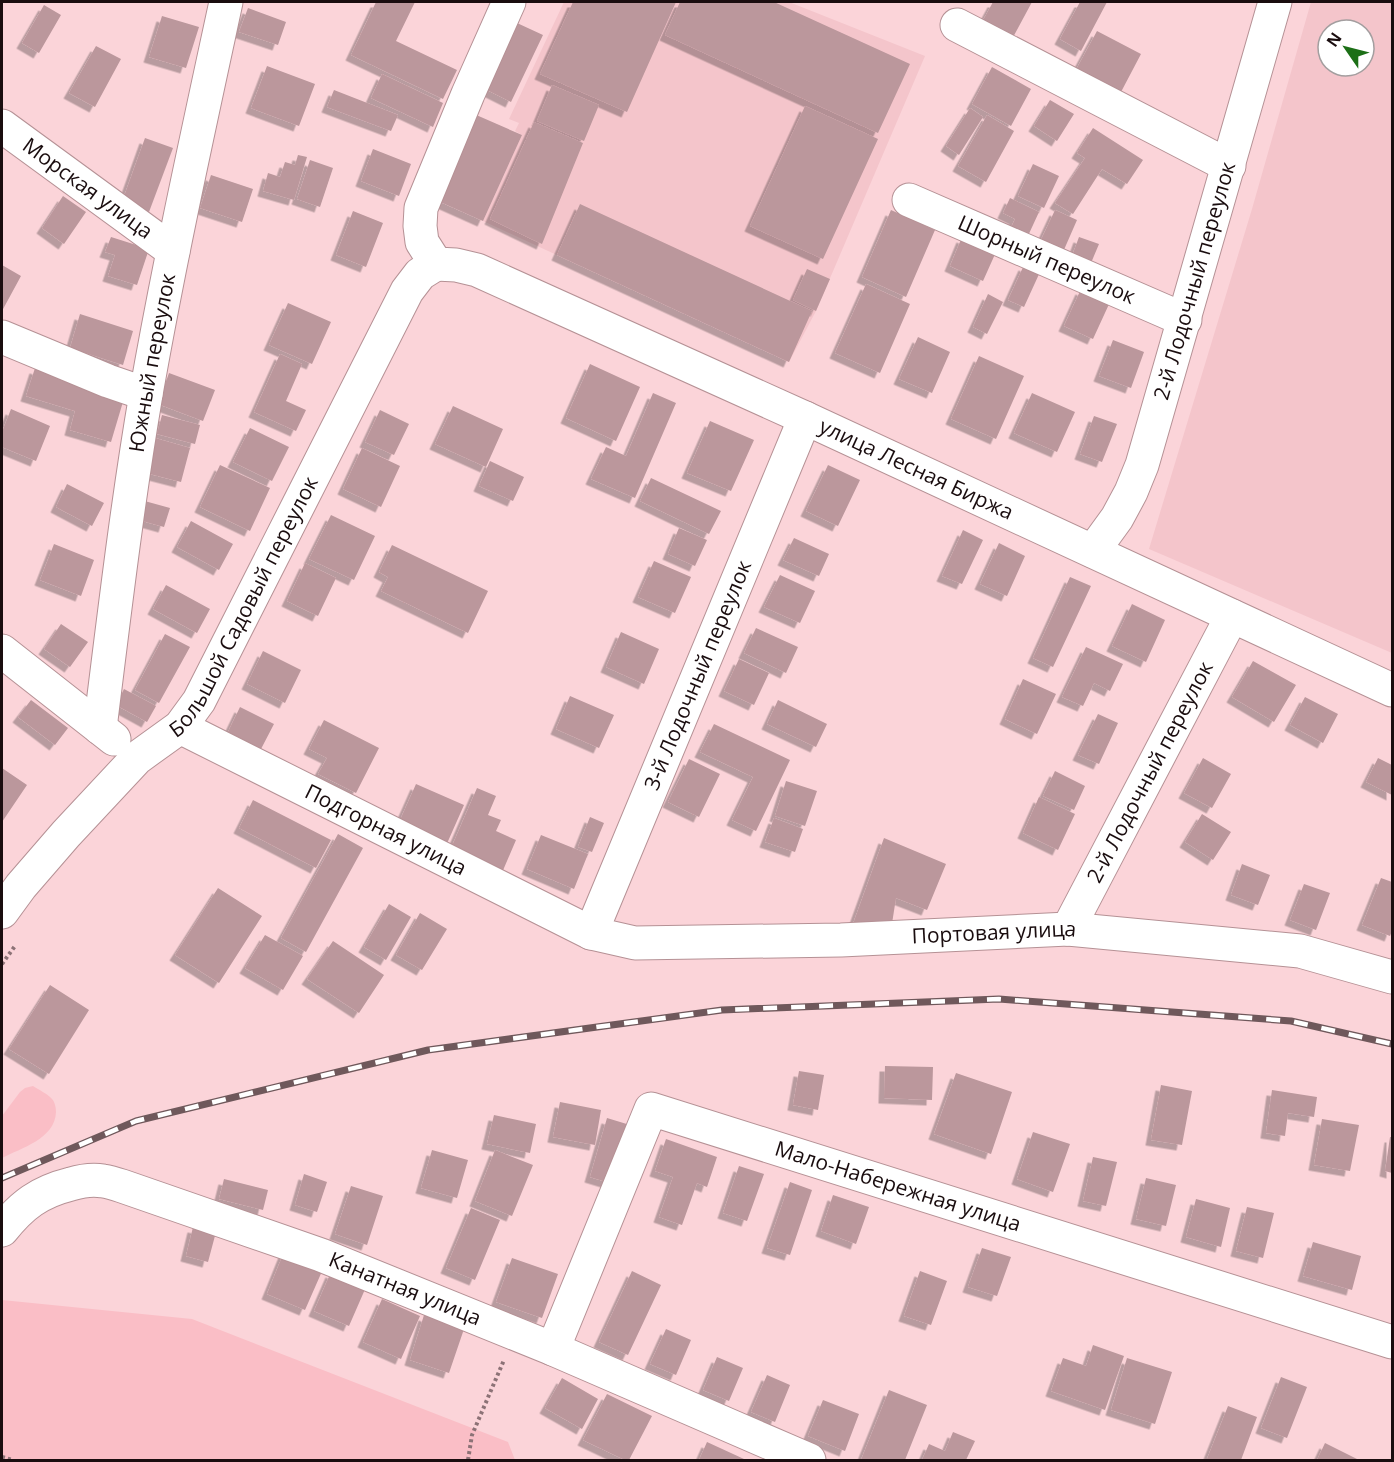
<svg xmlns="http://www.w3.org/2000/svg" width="1394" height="1462" font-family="'Open Sans',sans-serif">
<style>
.built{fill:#f4c5cb;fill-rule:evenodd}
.green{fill:#fabec6}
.building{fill:#bb979c;filter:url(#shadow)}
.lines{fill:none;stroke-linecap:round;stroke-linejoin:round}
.minor-casing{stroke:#b59195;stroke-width:35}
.path{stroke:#8c7276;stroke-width:4;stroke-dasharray:3 3;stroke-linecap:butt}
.minor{stroke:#fff;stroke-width:33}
.rail-casing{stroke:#6f585b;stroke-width:7}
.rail{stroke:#fff;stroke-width:4.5;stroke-dasharray:14;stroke-linecap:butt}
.labels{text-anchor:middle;stroke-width:4.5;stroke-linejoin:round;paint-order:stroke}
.street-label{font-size:21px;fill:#1a0d0f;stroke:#fff}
</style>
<defs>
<filter id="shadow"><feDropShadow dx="-5.5" dy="5.5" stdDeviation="0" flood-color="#0004"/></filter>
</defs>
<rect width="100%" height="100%" fill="#fbd4d9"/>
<path class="built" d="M564 2H789L925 56 816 311 789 362 483 221 522 135 515 131 519 123 509 119Z
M1311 2H1392V653L1149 549 1252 209ZM1328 30H1364V66H1328Z"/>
<path class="green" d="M33 1086C39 1090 48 1094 52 1099 55 1102 56 1108 56 1112 55 1139 21 1148 2 1158V1116L20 1092 25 1088Z
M2 1300 192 1319 508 1442 515 1460H2Z"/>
<path class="building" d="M376 2H415L396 41 457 70 443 99 351 55Z
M573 2H676L627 112 540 74Z
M680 2H774L910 64 878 133 665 35Z
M993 2H1032L1011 41 981 24Z
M1080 2H1107L1081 51 1060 39Z
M44 5 61 15 39 53 22 43Z
M248 8 286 22 278 45 239 32Z
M162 16 199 27 186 68 149 57Z
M517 23 543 35 511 102 485 89Z
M1097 31 1141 54 1121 92 1077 68Z
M96 46 121 59 95 107 69 93Z
M267 66 315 84 299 126 251 108Z
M992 67 1031 89 1011 126 972 104Z
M382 74 443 103 433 127 371 98Z
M552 85 599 105 584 141 537 121Z
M334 90 398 115 391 131 327 107Z
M1050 100 1074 114 1057 141 1034 126Z
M805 106 878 139 823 259 750 226Z
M970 108 983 117 959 155 946 146Z
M474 114 522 135 483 221 436 200Z
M987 115 1014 131 986 182 958 166Z
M534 122 583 143 542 244 490 219Z
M1093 128 1143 160 1127 184 1102 169 1073 214 1055 203 1085 158 1077 153Z
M145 138 173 148 149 212 122 202Z
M373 149 411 164 399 196 361 181Z
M298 155 307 157 294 200 263 191 268 173 280 177 285 162 295 165Z
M310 160 333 168 320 207 297 199Z
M1033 164 1059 176 1044 208 1018 196Z
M211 175 253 189 242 222 200 208Z
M63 196 86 212 64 244 42 228Z
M1010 198 1039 212 1027 238 1010 230 1015 219 1003 213Z
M580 204 812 311 789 362 557 255Z
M891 210 935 230 906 297 862 277Z
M1055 210 1077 220 1063 252 1040 242Z
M353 211 383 223 366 267 336 255Z
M111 237 149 249 137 285 108 276 115 255 105 252Z
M962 237 996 252 983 281 950 266Z
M1079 237 1099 244 1091 263 1072 256Z
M2 265 21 276 2 311Z
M1024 265 1040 272 1024 307 1008 300Z
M807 269 830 279 816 311 793 300Z
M866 284 910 304 880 373 835 353Z
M1081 289 1110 302 1093 339 1064 326Z
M988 294 1003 302 987 334 973 327Z
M288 303 331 322 312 364 269 345Z
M80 314 133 331 123 365 70 348Z
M918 337 950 352 932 393 899 379Z
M1113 340 1144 352 1131 388 1099 376Z
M280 354 302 364 286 401 306 410 296 431 254 412Z
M979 356 1024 376 996 439 951 419Z
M590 364 640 387 616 441 566 418Z
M35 368 125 395 111 442 70 430 75 411 26 396Z
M169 373 215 390 203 421 158 404Z
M653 393 676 403 635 498 591 479 606 447 626 456Z
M1032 393 1075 412 1057 452 1014 433Z
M453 406 503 429 486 467 435 444Z
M11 409 50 426 36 461 2 447V432Z
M380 410 409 424 394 455 365 442Z
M162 415 200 425 195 444 157 434Z
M1094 416 1117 424 1102 462 1080 454Z
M710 421 754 440 731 491 687 473Z
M250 428 289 447 272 481 233 462Z
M155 438 190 448 181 482 146 473Z
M362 448 400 466 381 507 343 489Z
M490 461 524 477 513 501 479 486Z
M220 465 270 488 250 531 200 507Z
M828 465 860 480 838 526 806 511Z
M651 478 721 511 709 534 640 501Z
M67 484 104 503 92 526 56 507Z
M141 500 170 508 164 527 135 519Z
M331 515 375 536 354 580 309 559Z
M191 521 233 544 219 570 177 547Z
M679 528 707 540 695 566 668 554Z
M963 530 983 540 962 584 942 576Z
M794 538 829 554 819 576 783 560Z
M999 543 1025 556 1007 596 980 584Z
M54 544 94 560 81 596 40 580Z
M392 545 488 591 468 633 381 591 388 577 379 572Z
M654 561 691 577 675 613 638 597Z
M305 563 336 578 318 616 287 601Z
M780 575 815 591 800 623 764 607Z
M1070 577 1091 586 1053 667 1033 658Z
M166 585 210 609 197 633 153 609Z
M1132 604 1165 620 1146 662 1112 646Z
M61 624 88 642 70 667 44 649Z
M756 628 798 647 786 673 744 653Z
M621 632 659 649 644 684 606 667Z
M165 634 190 647 159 703 135 690Z
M1086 647 1123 664 1110 691 1094 683 1083 706 1062 697Z
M263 651 301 670 285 703 247 684Z
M739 659 769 673 754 705 724 691Z
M1253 661 1296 685 1274 722 1232 697Z
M1023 679 1056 694 1037 734 1005 719Z
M124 689 156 706 147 722 116 705Z
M570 696 614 715 599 748 556 729Z
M1305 697 1338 714 1323 743 1290 725Z
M31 700 68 728 55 745 18 717Z
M778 700 827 724 816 747 767 724Z
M240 707 274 724 261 749 228 732Z
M1098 714 1118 723 1099 764 1078 755Z
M324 720 379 748 356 793 318 774 327 758 309 749Z
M714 724 790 760 756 831 732 820 753 777 700 752Z
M1203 758 1231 774 1212 808 1184 793Z
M1378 758 1392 765V795L1366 782Z
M689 759 720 774 699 817 668 802Z
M2 768 27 785 2 822Z
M1055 771 1085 786 1074 810 1043 796Z
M786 781 817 791 805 826 775 816Z
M416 784 464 805 445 848 397 827Z
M477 788 496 796 488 815 501 820 496 831 516 840 501 875 449 853Z
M1039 797 1075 814 1058 850 1023 833Z
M253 800 331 840 316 868 239 828Z
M1202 814 1231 832 1213 860 1185 842Z
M590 817 604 823 592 852 578 847Z
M774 818 803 829 795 852 765 842Z
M338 834 363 848 306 952 281 938Z
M541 835 588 854 574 889 527 869Z
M884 838 946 864 927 910 896 898 891 930 849 935Z
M1242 864 1270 875 1258 905 1231 895Z
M1381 878 1392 882V931L1390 936 1362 925Z
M1304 884 1330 893 1316 930 1290 920Z
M218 888 262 916 219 983 175 955Z
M389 904 411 917 386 960 364 947Z
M420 913 447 929 422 970 396 955Z
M265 935 303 956 283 990 245 968Z
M333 941 384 975 359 1013 307 979Z
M50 985 89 1010 49 1074 9 1049Z
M885 1066 933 1067 932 1100 884 1098Z
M799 1071 824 1075 818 1110 793 1105Z
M956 1073 1012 1092 991 1154 934 1134Z
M1161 1085 1192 1091 1182 1145 1151 1140Z
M1272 1090 1317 1097 1314 1117 1288 1113 1285 1136 1266 1133Z
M560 1102 601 1110 595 1145 553 1137Z
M494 1115 536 1124 530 1153 487 1144Z
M607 1118 630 1125 613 1184 590 1177Z
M1322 1119 1359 1125 1350 1171 1314 1165Z
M1033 1132 1070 1144 1053 1192 1017 1179Z
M1390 1137H1392V1173L1385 1171Z
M666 1139 717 1157 707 1187 697 1183 682 1225 659 1217 673 1177 655 1171Z
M432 1150 468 1160 457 1198 421 1188Z
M495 1150 533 1165 512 1216 475 1201Z
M1093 1157 1117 1162 1106 1206 1083 1201Z
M739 1166 764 1174 747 1221 723 1213Z
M304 1174 327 1182 317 1212 295 1205Z
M1146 1178 1176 1185 1166 1226 1136 1219Z
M224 1179 268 1190 263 1210 219 1199Z
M790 1182 812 1190 790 1255 767 1248Z
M351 1186 383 1196 367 1245 335 1234Z
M833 1195 869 1207 856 1244 821 1231Z
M1196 1199 1230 1208 1221 1247 1186 1237Z
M1247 1207 1274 1213 1263 1258 1236 1251Z
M471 1208 500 1220 475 1280 446 1268Z
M193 1227 216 1232 208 1262 186 1256Z
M1313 1242 1361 1256 1352 1290 1303 1276Z
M982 1248 1011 1257 997 1296 968 1287Z
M284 1252 323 1269 305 1310 267 1294Z
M512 1258 558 1274 542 1318 496 1302Z
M632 1271 661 1285 628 1355 599 1342Z
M920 1271 947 1281 931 1325 904 1316Z
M331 1272 366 1287 349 1326 314 1311Z
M382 1299 420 1316 401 1359 363 1342Z
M424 1315 464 1329 449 1373 410 1360Z
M666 1329 691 1340 676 1375 650 1364Z
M1093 1345 1124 1356 1105 1410 1051 1391 1063 1358 1086 1366Z
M717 1357 743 1368 729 1401 703 1390Z
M1127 1358 1172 1372 1155 1424 1111 1410Z
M767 1375 790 1385 775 1422 751 1412Z
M1281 1377 1307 1387 1287 1438 1261 1428Z
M562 1378 598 1399 582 1429 545 1408Z
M889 1390 927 1405 905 1460H861Z
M607 1394 652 1416 629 1460H625L583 1440Z
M823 1400 859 1414 845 1451 808 1436Z
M1228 1406 1257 1417 1241 1460H1211L1207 1459Z
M953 1432 975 1441 966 1460H922L929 1444 945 1451Z
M707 1442 744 1459V1460H699Z
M1325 1443 1357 1459 1356 1460H1317Z"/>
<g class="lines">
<defs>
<g id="minor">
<path d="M957 25 1229 166"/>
<path id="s1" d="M2 126 173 251"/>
<path id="s2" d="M909 200 1185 320"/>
<path id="s3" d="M436 264 456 265 477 270 805 418 1392 690"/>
<path d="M436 264 422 242 420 226 421 208 468 94 509 2"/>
<path d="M2 337 108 381 146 394"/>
<path id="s4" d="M1093 551 1117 518 1131 492 1142 465 1275 2"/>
<path d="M2 651 114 739"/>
<path id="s5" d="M180 727 591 933 635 943 841 940 1068 929 1300 951 1392 977"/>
<path id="s6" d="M100 728C114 616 127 505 146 394 169 263 198 132 226 2"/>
<path id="s7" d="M2 912 21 886 66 834 137 758 180 727 199 701 407 291 420 274 436 264"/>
<path id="s8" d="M1068 929 1232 616"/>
<path id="s9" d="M591 933 805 418"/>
<path id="s10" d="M2 1230C22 1205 39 1192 71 1184 81 1181 92 1179 103 1181 110 1182 116 1184 122 1186L321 1255 553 1349 809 1460"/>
<path id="s11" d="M553 1349 651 1109 1392 1342"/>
</g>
</defs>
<use href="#minor" class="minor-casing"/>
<path class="path" d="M2 964 15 946
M2 1457 13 1460
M468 1460 472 1435 504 1360"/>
<use href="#minor" class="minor"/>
<defs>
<path id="rail" d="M2 1178 136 1121 428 1050 722 1010 999 999 1291 1021 1392 1044"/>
</defs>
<use href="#rail" class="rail-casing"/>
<use href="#rail" class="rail"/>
</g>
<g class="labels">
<g class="street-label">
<text dy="7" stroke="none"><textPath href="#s1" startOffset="106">Морская улица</textPath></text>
<text dy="7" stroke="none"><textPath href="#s2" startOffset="150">Шорный переулок</textPath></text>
<text dy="7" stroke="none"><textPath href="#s4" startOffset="291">2-й Лодочный переулок</textPath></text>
<text dy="7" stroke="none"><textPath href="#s6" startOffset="369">Южный переулок</textPath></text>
<text dy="7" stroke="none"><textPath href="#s3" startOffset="524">улица Лесная Биржа</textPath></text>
<text dy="7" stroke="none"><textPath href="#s7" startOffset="394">Большой Садовый переулок</textPath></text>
<text dy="7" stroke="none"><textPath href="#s9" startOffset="279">3-й Лодочный переулок</textPath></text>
<text dy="7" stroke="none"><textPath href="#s8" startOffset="177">2-й Лодочный переулок</textPath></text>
<text dy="7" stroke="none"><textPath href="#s5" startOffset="230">Подгорная улица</textPath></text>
<text dy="7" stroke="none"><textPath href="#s5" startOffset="864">Портовая улица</textPath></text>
<text dy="7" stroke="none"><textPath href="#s11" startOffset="518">Мало-Набережная улица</textPath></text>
<text dy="7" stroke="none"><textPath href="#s10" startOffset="438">Канатная улица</textPath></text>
</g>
</g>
<rect width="1394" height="1462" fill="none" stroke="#1a0d0f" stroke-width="6"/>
<g transform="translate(1346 48) rotate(305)"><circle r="28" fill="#ffffff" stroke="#a39e9f" stroke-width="1.5"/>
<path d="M0-4.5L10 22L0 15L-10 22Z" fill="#1c6f16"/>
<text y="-9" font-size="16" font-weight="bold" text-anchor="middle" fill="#1a0d0f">N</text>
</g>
</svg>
